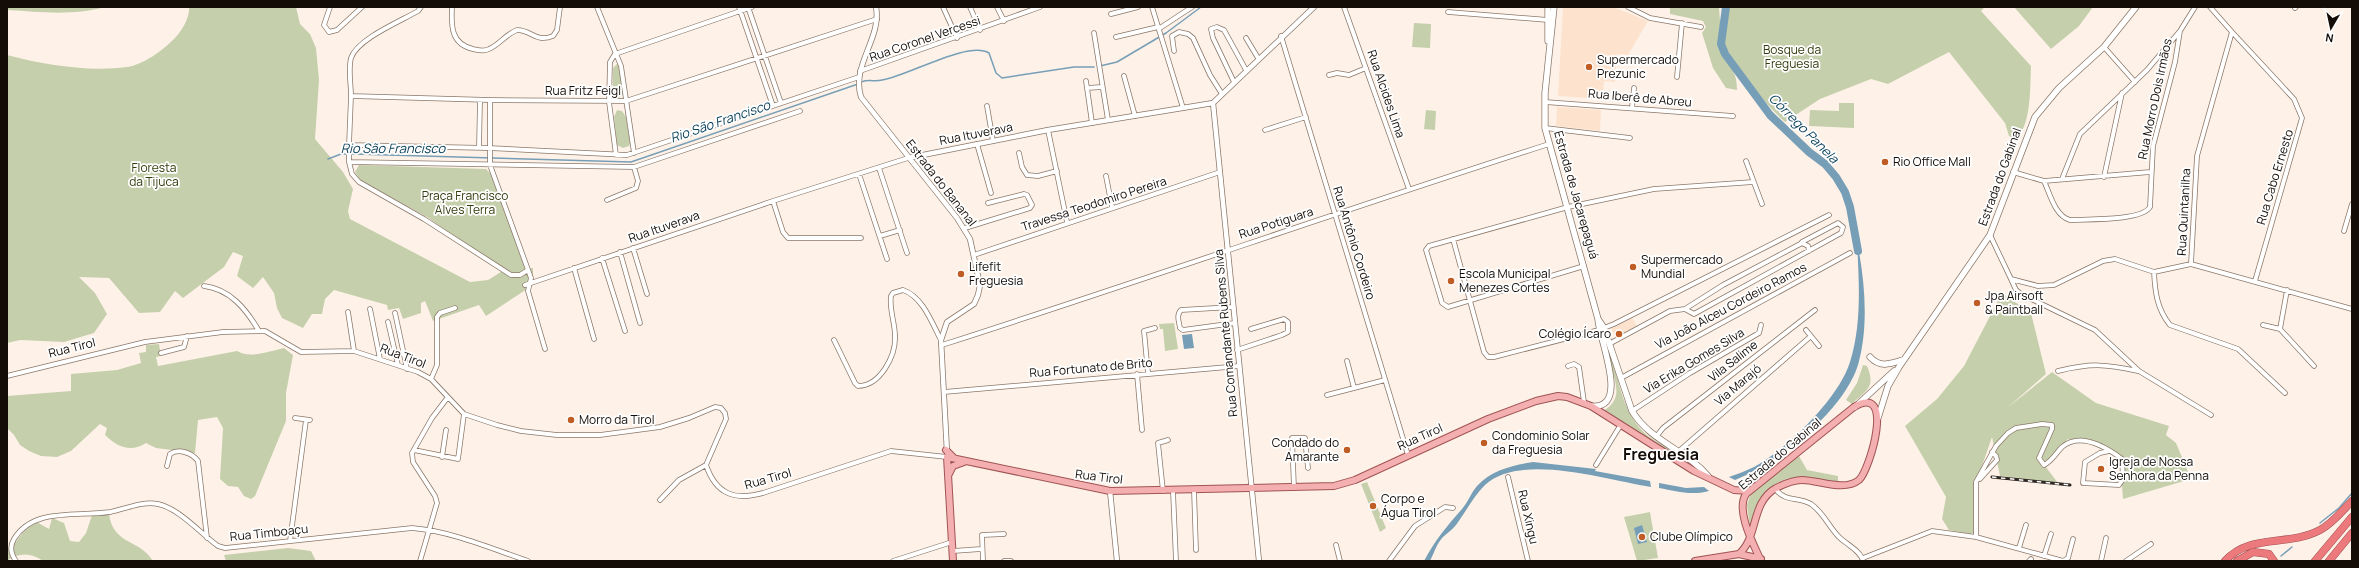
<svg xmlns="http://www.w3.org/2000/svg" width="2359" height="568" font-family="Manrope,sans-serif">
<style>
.built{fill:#fde2cd}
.green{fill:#c6cfac}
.water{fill:#769eb7}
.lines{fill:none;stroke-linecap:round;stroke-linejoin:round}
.stream{stroke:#769eb7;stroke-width:1.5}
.river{stroke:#769eb7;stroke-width:8}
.minor-casing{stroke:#8a7769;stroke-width:5.5}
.tertiary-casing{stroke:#8a7769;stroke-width:6}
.secondary-casing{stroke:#8a7769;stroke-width:7}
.primary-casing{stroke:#a05353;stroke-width:8}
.motorway-casing{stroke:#a05353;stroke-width:8}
.minor{stroke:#fff;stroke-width:4}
.tertiary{stroke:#fff;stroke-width:4.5}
.secondary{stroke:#fff;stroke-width:5.5}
.primary{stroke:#f4afb0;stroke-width:6}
.motorway{stroke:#ec797c;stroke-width:7}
.rail-casing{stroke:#2f2722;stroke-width:3}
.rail{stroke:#fff;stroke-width:1.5;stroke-dasharray:4.5;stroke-linecap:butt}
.poi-dot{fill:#c05d25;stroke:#fff;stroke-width:1.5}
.labels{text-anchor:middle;stroke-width:3.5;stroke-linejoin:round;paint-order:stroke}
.street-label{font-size:12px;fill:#130c07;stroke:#fff}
.park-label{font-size:12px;fill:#333c0c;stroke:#fff}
.poi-label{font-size:12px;fill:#130c07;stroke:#fff;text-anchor:start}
.water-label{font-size:13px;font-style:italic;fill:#073e58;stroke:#fff}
.district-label{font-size:16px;font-weight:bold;fill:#130c07;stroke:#fff}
</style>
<rect width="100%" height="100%" fill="#fef2e8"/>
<path class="built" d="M1563 7H1613L1648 21 1628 55 1617 54 1615 82 1604 81 1602 99 1558 96Z
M1557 107 1601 110 1600 131 1556 126Z
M1632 318 1637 326 1616 339 1611 328Z"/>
<path class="green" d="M7 7H105C72 16 41 12 7 10Z
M189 7H296L300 24 310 34 316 48 319 80 315 139 343 172 353 189 348 211 350 219 470 282 488 280 504 270 427 217 361 181 355 172 359 165 486 169 492 175 525 269 533 268V285L486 316 479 305 433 321 425 301 421 303V313L403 319 399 308 388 310 387 305 334 290 325 299 322 314H312L303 328 282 318 277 308 274 293 263 277 253 288 237 276 243 256 233 252 224 267 183 298 175 291 160 312 139 313 109 278 79 277 95 293 107 314 94 333 64 342 20 340 7 343V55C45 65 88 72 127 67 143 65 163 50 174 39 181 32 190 18 189 7Z
M1670 7H1719C1720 24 1722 41 1727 57 1732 72 1737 73 1737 90L1726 88 1713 68 1702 33 1706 27 1703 21 1670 14Z
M1728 7H1985L1981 11 2031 66C2030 84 2032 130 2014 139L2009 136 2005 123 1949 52 1888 84 1871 79 1820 99 1785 122C1767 105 1723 59 1723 35 1723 26 1727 16 1728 7Z
M2014 7H2093L2079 26 2051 49Z
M1414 23 1431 24 1430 48 1412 47Z
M617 64H619L623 94 619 98 615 97 613 91V68Z
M1839 103H1854V128L1809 126 1810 110 1839 111Z
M617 110 622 111 626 117 630 143 629 146 623 148 617 145 614 117Z
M1426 110 1436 111 1435 130 1424 129Z
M2002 293 2031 313 2046 374 2007 408 2052 372 2096 403 2169 426 2166 435 2176 443 2191 479 2123 499 2120 459 2093 445 2068 439 2047 463 2042 462 2058 483 2000 476 1992 437 1975 486 1978 531 1970 534 1949 530 1942 519 1946 497 1905 426 1937 399 1964 366Z
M1174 323 1178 349 1165 351 1163 329H1160L1159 324Z
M159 344 161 356 156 357 158 366 237 351C250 359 270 351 284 348L293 355 286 393V421L255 496 251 499 244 496 238 487 228 486 220 479 223 428 217 417 198 420 195 453 156 448 146 443C131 453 117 447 105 435L107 428 100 424 71 451 57 457 41 456 29 451 20 445 14 435 7 428V396L71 391V374L117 370 141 363 139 353 146 352V345Z
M1607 349 1610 352C1619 381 1623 415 1647 435 1657 443 1669 448 1679 455L1681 458 1603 411C1630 396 1608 371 1607 349Z
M1863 365 1867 366C1876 387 1867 390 1852 404L1846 400 1857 383Z
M1799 456 1807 470 1838 476V482C1789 473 1764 473 1750 528L1747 505 1751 493Z
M1367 482 1386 528 1380 532 1361 484Z
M1650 512 1658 558 1637 561 1624 517Z
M109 514C113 545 140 539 153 561H43C32 553 19 552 7 561V549C20 543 22 527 35 521L49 529 52 518 64 523 70 541 79 542 86 533 92 515Z
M288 548 311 551 316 561H226L224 555Z"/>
<path class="water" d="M1857 242C1865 280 1869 327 1858 365 1843 412 1779 462 1735 480L1729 477C1737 474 1746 471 1754 467 1787 449 1839 398 1850 362 1862 324 1859 282 1857 242Z
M1192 334 1194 348 1184 349 1182 335Z
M1533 462 1596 469 1595 471 1650 481 1651 487C1607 480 1520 452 1485 485 1473 497 1465 513 1456 525 1452 530 1447 533 1443 537 1437 543 1434 553 1430 561H1424C1435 540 1447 526 1462 509 1468 502 1471 493 1477 486 1491 470 1513 465 1533 462Z
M1659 483 1686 488 1704 487 1709 491C1690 496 1676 491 1659 488Z
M1642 525 1647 542 1638 544 1634 528Z"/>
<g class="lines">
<path class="stream" d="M1100 66 1117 62 1166 33 1201 7
M861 82C869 79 875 82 882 80 906 77 968 40 989 53L996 73 1002 78 1074 67H1094
M328 159 341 154H354L631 162 858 84
M2320 523 2339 508 2352 493
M2281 556 2292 547"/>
<path class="river" d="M1726 7 1721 44 1725 54 1770 115 1809 152 1825 164 1836 177 1845 192 1850 207 1858 251"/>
<defs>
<path id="minor" d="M330 7 324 25 329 32 337 30 362 7
M452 7C451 26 451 44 473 49 478 50 484 52 489 49 499 45 506 34 517 30 532 30 535 43 553 36L557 30 560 7
M597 7 621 66 634 153
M739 7 773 106
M748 7 781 103
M943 7 957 38
M970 7 980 30
M997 7 1004 21
M1152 7 1183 108
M1344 7 1409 189
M1628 7 1650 18 1701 27
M2295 8 2296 7
M1448 12 1548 20
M1111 14 1138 7
M1160 28 1192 7
M2232 32 2294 99 2302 118 2255 281
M1094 33 1108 120
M1281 36 1408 455
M1116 37 1158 27
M1246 38 1258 58
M2104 47 2135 82
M1174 51 1172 36 1179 32 1188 34 1193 38 1210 75 1222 94
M860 71 1040 7
M1329 75 1337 73 1349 75 1366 68
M1124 76 1135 116
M1677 77 1682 23
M1086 81 1092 123
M1234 82 1213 38 1211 29 1217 27 1224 30 1246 70
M1087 88 1102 87
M351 96C351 84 348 70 351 58 357 39 401 21 418 11L421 7
M490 100V165L531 278 528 291 545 349
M1545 102 1733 116
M987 106 993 141
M1632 108 1634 88
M800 111 634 167 349 162V145L488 148 627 155 859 77
M1545 128 1630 138
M1048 130 1067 222
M1265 130 1306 117
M977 144 991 193
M349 145 351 96 490 100 626 101 877 19
M479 148 480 100
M1019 153 1022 167 1027 175 1038 176 1057 171
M616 155 609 102 610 62 615 54 752 7
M1746 161 1762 204
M349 162 352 174 359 182 424 219 511 275H520L528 270
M879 168 907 253
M2013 172 2044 181 2150 172
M859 174 887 259
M1106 176 1112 207
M2104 177 2122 93
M2062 179 2080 134 2147 70 2180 31 2195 7
M2044 181C2050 194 2055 216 2070 220 2086 219 2142 221 2150 207L2153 146 2175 62 2180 31
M607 200 636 188 638 181 634 167
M773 201 783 232 788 238H861
M965 228 1030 208 1032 205 1027 195 1024 194 988 203
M2344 231 2352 204
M1990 235 2011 279 2038 286 2054 285 2103 261 2115 259 2154 272 2191 264 2352 309
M880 236 900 230
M1453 239 1484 352 1488 357H1494L1599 330 1614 324 1829 215
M633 248 647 294
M620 252 640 323
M974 255 1220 172
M602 258 625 331
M2191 264 2197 156 2232 32 2210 7
M1584 266 1448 307 1442 303 1426 250 1429 246 1568 207 1654 189 1753 182
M574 268 594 339
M2154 272C2155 292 2157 309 2170 325L2238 349 2285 393
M2011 279 2016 290 2021 294 2095 330 2139 371 2211 415
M525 285 773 201 908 158
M204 286C230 289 246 309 259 331
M1233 307 1181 310C1176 315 1179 322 1180 328L1183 330 1235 323
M370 309 380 359
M1685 309 1694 314 1841 233 1843 227 1838 223 1802 242
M348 312 354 351
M395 313 407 369
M388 322 398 365
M2263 325 2280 329 2314 366
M2280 329 2287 290
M1806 330 1819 346
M834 340 855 383 858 386C880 386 896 356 895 336 895 323 889 309 891 296L893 293 903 290C923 297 932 323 941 340
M1609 344 1670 311 1685 309 1723 285 1802 243 1808 246 1809 251
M942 345C1145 280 1346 209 1549 144
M1237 350 1282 335 1288 332V322L1284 319 1251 329
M161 353 184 347 187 336
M1347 361 1354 388
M1568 366 1574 364 1579 367 1584 402
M2058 371C2091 363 2105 364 2138 371
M1148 373 1144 331 1155 328
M1137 374 1142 430
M7 376 145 342 223 332 265 331 301 352 354 351 418 372 431 379 464 414 497 425 521 431 557 435H600L660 427 689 418 715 407 721 408 725 413 726 419 706 465C716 494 734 501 763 493L891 451 947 457
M1621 378 1850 253
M431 379 437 365V317L440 313 455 308
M944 392 1239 366
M1327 395 1385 380
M1632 411 1690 373 1759 333 1761 325
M295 418 310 420
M1656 437 1663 428 1815 310
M414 450 458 459 464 414
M1679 451 1811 336
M442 457 446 430
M1596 465 1620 426
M167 466 170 454C179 448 192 453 198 461L207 538
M1508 477 1528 561
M1980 479 1997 460 1996 456 1992 452
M1294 488 1292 438H1305L1308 468
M1775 489C1787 503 1797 496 1811 504 1823 512 1829 527 1839 537 1846 544 1861 551 1863 561
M1194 490 1196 550
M1163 491 1158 443 1168 440
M1173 491 1176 561
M660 500 679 480 706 465
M1976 537 2063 561 2068 558 2073 539
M290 541 306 420
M1336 545 1340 561
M2019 548 2026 525
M953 551 981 549
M2044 556 2051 534
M1863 558 1932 531 1976 537V482L1996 446 2008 433 2016 428 2042 424 2052 425V429L2039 458 2044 465C2052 461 2056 453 2062 447 2080 432 2106 447 2122 459L2123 479 2119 485 2083 483 2085 462 2100 453 2109 451
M16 561C11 554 9 547 14 539 33 507 78 517 110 512 126 509 141 501 158 504 180 509 200 533 218 546L225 548 412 528C451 531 490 548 528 561
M420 561 437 503 435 496 413 462 412 453 432 418 448 397
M893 561 952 542
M983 561 982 535 1004 534
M1004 561H1011
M1389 561 1415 526 1445 507 1453 508
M2029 561 2031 559
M2101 561 2106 538
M2126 561 2151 544"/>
<path id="tertiary" d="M876 7C882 38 851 65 861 97L957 218 970 239 980 285 978 295 974 304 947 322 941 340 947 452
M1213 103 1259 561
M908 158 1048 130 1213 103 1314 7
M1110 491 1117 561"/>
<path id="secondary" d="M1548 7V41
M1554 7 1545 93V128L1598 319C1599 340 1631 410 1591 406
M1598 319 1604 328 1632 411C1650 441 1686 450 1708 476
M1870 357C1880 368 1890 364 1903 360
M1855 407 1894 371
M1878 418 1888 386 1899 367 1990 235 2035 117 2059 88 2104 47 2136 7"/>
<path id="primary" d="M946 450 954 458
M949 474 953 466 964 462
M1739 554C1759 536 1750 503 1776 488 1784 484 1793 480 1802 480 1819 480 1844 492 1859 480 1870 470 1896 382 1854 407L1746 494C1735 511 1754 545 1761 561
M953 561 947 457 1110 491 1334 486 1355 480 1488 419 1536 401 1558 396 1567 397 1591 406 1694 471 1734 490 1749 491
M1695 561 1739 554 1761 559"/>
<path id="motorway" d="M2225 561C2250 533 2288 547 2320 530 2333 523 2342 511 2352 501
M2237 561 2253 552 2269 554 2274 561
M2315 561 2352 517
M2329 561 2352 533"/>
</defs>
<use href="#minor" class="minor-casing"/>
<use href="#tertiary" class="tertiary-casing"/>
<use href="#secondary" class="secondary-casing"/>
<use href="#primary" class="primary-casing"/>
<use href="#motorway" class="motorway-casing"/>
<use href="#minor" class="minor"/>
<use href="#tertiary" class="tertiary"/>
<use href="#secondary" class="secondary"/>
<use href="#primary" class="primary"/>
<use href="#motorway" class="motorway"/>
<defs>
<path id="rail" d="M1992 477 2070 485"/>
</defs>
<use href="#rail" class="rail-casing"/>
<use href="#rail" class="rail"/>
</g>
<g class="poi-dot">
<circle cx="1589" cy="67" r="4"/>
<circle cx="1885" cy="162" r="4"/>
<circle cx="1633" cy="267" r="4"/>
<circle cx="961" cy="274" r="4"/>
<circle cx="1451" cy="281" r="4"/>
<circle cx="1977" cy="303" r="4"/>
<circle cx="1619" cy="334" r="4"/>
<circle cx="571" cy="420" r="4"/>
<circle cx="1484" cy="443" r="4"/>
<circle cx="1347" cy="450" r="4"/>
<circle cx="2101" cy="469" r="4"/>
<circle cx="1373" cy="506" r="4"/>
<circle cx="1642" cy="537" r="4"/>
</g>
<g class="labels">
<g class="street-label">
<text transform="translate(925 39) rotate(-19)" y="4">Rua Coronel Vercessi</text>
<text x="583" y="95">Rua Fritz Feigl</text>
<text transform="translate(1386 94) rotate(71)" y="4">Rua Alcides Lima</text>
<text transform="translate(1640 98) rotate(5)" y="4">Rua Iberê de Abreu</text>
<text transform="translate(2155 99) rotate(-78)" y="4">Rua Morro Dois Irmãos</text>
<text transform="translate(976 134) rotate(-11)" y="4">Rua Ituverava</text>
<text transform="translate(2000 177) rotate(-70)" y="4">Estrada do Gabinal</text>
<text transform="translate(2275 177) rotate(-73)" y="4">Rua Cabo Ernesto</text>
<text transform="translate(941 183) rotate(52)" y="4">Estrada do Bananal</text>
<text transform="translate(1576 195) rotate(74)" y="4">Estrada de Jacarepaguá</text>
<text transform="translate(1094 204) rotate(-18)" y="4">Travessa Teodomiro Pereira</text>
<text transform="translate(2184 212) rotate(-87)" y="4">Rua Quintanilha</text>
<text transform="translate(1276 223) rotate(-18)" y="4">Rua Potiguara</text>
<text transform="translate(664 227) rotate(-19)" y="4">Rua Ituverava</text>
<text transform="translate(1354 243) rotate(73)" y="4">Rua Antônio Cordeiro</text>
<text transform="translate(1731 306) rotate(-28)" y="4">Via João Alceu Cordeiro Ramos</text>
<text transform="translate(1226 333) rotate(-95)" y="4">Rua Comandante Rubens Silva</text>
<text transform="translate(72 348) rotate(-14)" y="4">Rua Tirol</text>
<text transform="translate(403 356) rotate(21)" y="4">Rua Tirol</text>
<text transform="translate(1694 361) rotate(-31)" y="4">Via Erika Gomes Silva</text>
<text transform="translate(1733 361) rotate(-38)" y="4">Vila Salime</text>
<text transform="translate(1091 368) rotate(-5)" y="4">Rua Fortunato de Brito</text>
<text transform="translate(1738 385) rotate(-40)" y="4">Via Marajó</text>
<text transform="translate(1420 437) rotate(-24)" y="4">Rua Tirol</text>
<text transform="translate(1780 454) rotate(-40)" y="4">Estrada do Gabinal</text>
<text transform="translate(1099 477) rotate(7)" y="4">Rua Tirol</text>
<text transform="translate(768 479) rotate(-16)" y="4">Rua Tirol</text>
<text transform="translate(1528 517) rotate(77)" y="4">Rua Xingu</text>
<text transform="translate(269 533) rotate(-6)" y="4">Rua Timboaçu</text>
</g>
<g class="park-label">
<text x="1792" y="54">Bosque da<tspan x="1792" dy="14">Freguesia</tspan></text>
<text x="154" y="172">Floresta<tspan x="154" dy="14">da Tijuca</tspan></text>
<text x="465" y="200">Praça Francisco<tspan x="465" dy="14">Alves Terra</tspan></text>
</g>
<g class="poi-label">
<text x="1597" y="64">Supermercado<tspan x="1597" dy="14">Prezunic</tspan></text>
<text x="1893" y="166">Rio Office Mall</text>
<text x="1641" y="264">Supermercado<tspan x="1641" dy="14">Mundial</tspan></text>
<text x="969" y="271">Lifefit<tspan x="969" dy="14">Freguesia</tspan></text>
<text x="1459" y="278">Escola Municipal<tspan x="1459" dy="14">Menezes Cortes</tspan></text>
<text x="1985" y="300">Jpa Airsoft<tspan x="1985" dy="14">&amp; Paintball</tspan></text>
<text x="1611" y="338" text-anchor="end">Colégio Ícaro</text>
<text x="579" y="424">Morro da Tirol</text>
<text x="1492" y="440">Condominio Solar<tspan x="1492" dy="14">da Freguesia</tspan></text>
<text x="1339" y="447" text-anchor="end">Condado do<tspan x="1339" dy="14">Amarante</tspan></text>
<text x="2109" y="466">Igreja de Nossa<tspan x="2109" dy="14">Senhora da Penna</tspan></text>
<text x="1381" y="503">Corpo e<tspan x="1381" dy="14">Água Tirol</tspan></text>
<text x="1650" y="541">Clube Olímpico</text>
</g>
<g class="water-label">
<text transform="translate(720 121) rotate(-19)" y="5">Rio São Francisco</text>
<text transform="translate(1804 128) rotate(45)" y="5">Córrego Panela</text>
<text x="393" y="153">Rio São Francisco</text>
</g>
<g class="district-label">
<text x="1661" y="460">Freguesia</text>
</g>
</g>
<rect width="2359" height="568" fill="none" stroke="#130c07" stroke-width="16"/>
<g transform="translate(2331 28) rotate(189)" stroke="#ffffff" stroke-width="3" paint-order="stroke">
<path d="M0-3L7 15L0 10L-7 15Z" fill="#130c07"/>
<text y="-6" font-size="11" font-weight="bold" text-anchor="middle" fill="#130c07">N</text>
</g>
</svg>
